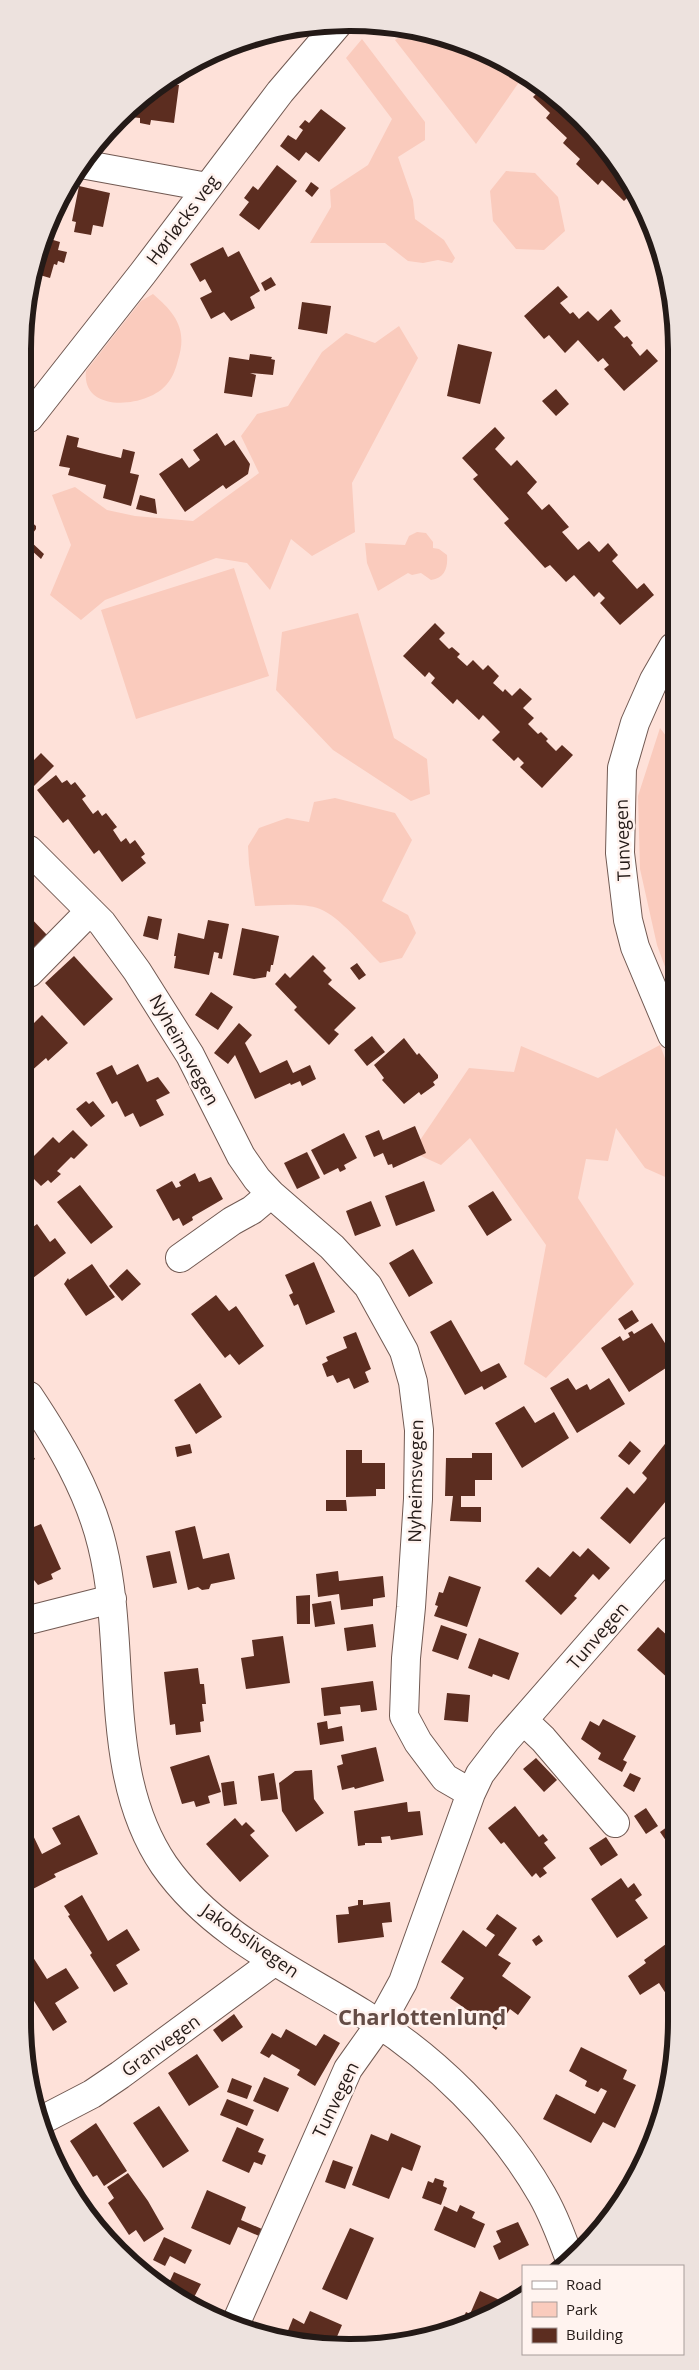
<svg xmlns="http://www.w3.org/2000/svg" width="699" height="2370" font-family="'Open Sans',sans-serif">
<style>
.green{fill:#facbbd}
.building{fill:#5c2d20}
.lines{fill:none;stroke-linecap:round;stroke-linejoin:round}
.minor-casing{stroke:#715952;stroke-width:30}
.minor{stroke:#fff;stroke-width:28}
.labels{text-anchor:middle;stroke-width:5;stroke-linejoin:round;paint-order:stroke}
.street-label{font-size:18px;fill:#241a17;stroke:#fff3ef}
.district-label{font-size:22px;font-weight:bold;fill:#644c45;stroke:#fff3ef}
.rim{fill:none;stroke:#241a17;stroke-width:6}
</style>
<rect width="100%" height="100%" fill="#fee1d9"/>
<path class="green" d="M411 29 513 66 524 75 476 144 395 40Z
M362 39 425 122V140L398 157 413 200 415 219 444 240 455 258 452 263 438 260 423 263 408 261 385 243H310L331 207 330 190 368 165 392 119 346 58Z
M506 171 535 173 558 197 565 231 544 250 516 249 493 221 490 191Z
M153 294C175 313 188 329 178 360 176 368 173 377 167 384 148 408 81 414 86 371L141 301Z
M399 326 418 358 352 483 355 532 312 556 291 539 270 590 247 563 216 558 105 600 81 620 50 595 71 545 52 495 75 487 107 510 135 516 193 521 259 473 241 436 257 414 288 406 322 352 346 333 375 343Z
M417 532 426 533 433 542V548L439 549 447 555C448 568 445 578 431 580L421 573 412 575 408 573 378 591 367 563 365 543 405 545 409 536Z
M234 568 269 676 136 719 101 610Z
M358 613 394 738 427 759 430 794 411 801 333 750 276 690 282 632Z
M660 728 673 745 672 986 657 945 640 869 638 796Z
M335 798 395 813 412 840 382 901 408 915 416 933 402 958 380 963C364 947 340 917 320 909 301 902 274 906 255 906L249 864 248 846 259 828 287 818 309 822 314 802Z
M660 1045 672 1077V1180L645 1168 616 1128 608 1161 586 1159 578 1198 634 1284 546 1378 524 1364 546 1245 470 1138 441 1165 412 1152 469 1068 514 1072 521 1046 598 1078Z"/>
<path class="building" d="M161 83 179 85 174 123 151 120 150 125 140 123V118L121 116Z
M541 89 595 134 643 210 628 197 624 201 602 180 598 185 576 164 580 159 563 143 567 138 546 118 550 113 533 97Z
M321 109 346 128 319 162 306 152 299 161 280 146 288 135 296 140 303 130 299 127 305 120 309 123Z
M277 165 297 181 259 230 239 215 249 202 244 198 253 186 258 190Z
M311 182 319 188 312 197 305 191Z
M79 186 110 193 103 227 93 225 91 235 74 232 76 222 72 221Z
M43 237 60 242 58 250 67 252 64 263 58 261 57 265 54 264 50 278 33 273Z
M223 247 228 257 239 251 260 291 250 297 255 308 231 321 224 312 211 319 200 298 212 292 205 279 200 282 190 264Z
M271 277 276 285 265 291 261 283Z
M558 286 568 297 560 303 570 314 573 312 579 319 588 311 598 321 611 309 621 321 614 327 624 338 627 336 633 343 631 345 640 356 647 349 658 361 624 391 604 369 609 365 603 358 598 362 578 340 565 353 549 335 544 339 524 316Z
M302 302 331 306 327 334 298 329Z
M458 344 492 352 480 404 447 396Z
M250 354 272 357 271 359 275 360 273 375 250 373 256 375 252 397 224 393 229 357 249 360Z
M556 389 569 404 556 416 542 401Z
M495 427 505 438 495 449 511 466 517 460 537 482 527 493 542 510 549 504 569 527 562 532 578 550 589 541 599 552 608 543 618 555 612 561 637 589 644 583 654 595 620 625 600 603 605 598 599 592 594 597 574 575 566 582 550 565 545 568 504 523 509 519 473 479 478 475 462 458Z
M217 433 225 446 234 440 250 464 248 474 226 489 223 485 185 512 159 474 182 458 189 468 200 460 193 450Z
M67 435 79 438 77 447 100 453 121 458 123 449 135 452 130 473 139 475 131 506 103 498 106 485 68 475 70 468 59 466Z
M140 495 155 499 157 514 136 509Z
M29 520 36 526V529L29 538Z
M29 540 44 554 41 559 30 549 29 551Z
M435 623 445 633 439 639 449 649 452 647 460 654 457 657 467 666 473 660 483 670 488 665 499 676 493 683 503 692 505 689 512 696 520 688 532 699 523 708 534 718 528 724 538 734 541 732 548 739 546 741 556 751 562 745 573 755 542 788 520 767 524 763 518 757 514 761 492 740 500 732 483 715 479 720 457 699 453 704 431 683 435 678 429 672 425 677 403 656Z
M41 753 54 766 29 791V761L31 763Z
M56 775 62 783 67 780 71 785 75 782 86 796 82 799 93 814 98 810 102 816 106 813 117 827 113 830 121 842 126 838 130 844 135 840 145 854 141 857 146 863 122 882 99 850 94 854 68 819 63 823 37 790Z
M29 916 47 935 29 954Z
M148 916 162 919 158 940 143 936Z
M208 920 229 924 222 959 218 958 219 953 214 952 209 975 174 968 176 956H174L178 933 204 939Z
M242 928 279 936 273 965H271L270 972 267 971 266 977 254 979 233 975Z
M313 955 326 968 323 971 332 980 328 984 356 1008 334 1030 339 1034 329 1045 294 1010 297 1007 275 984 285 973 290 978Z
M74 956 113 999 84 1026 45 983Z
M357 963 366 975 359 980 350 968Z
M211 992 233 1007 218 1030 195 1015Z
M42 1015 68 1043 48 1061 46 1058 29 1073V1028Z
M239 1023 252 1035 245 1043 260 1073 287 1060 293 1073 310 1065 316 1079 302 1086 300 1081 291 1085 290 1083 255 1099 235 1055 228 1064 214 1053Z
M372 1036 385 1052 367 1066 354 1050Z
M404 1038 417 1055 419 1053 438 1075V1078L433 1082 435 1085 421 1095 419 1092 404 1104 382 1080 384 1078 374 1065Z
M138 1064 147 1082 158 1077 170 1093 156 1100 164 1115 140 1127 133 1113 125 1117 117 1101 112 1104 96 1073 112 1065 117 1075Z
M86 1101 89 1104 93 1101 105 1116 91 1127 76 1109Z
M415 1126 426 1153 393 1168 392 1164 388 1165 383 1153 374 1157 365 1136 379 1130 383 1140Z
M73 1130 88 1145 74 1159 71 1157 57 1171 61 1174 51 1183 48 1180 41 1186 29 1174V1161L53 1137 59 1143Z
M344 1133 357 1158 344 1165 346 1169 340 1172 338 1168 324 1175 311 1150Z
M307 1152 320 1178 297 1189 284 1163Z
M195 1173 199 1182 211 1177 223 1199 192 1217 193 1220 183 1226 179 1218 173 1221 156 1190 172 1181 176 1188 181 1186 179 1182Z
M424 1181 435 1211 396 1226 385 1196Z
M80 1185 113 1227 91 1244 57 1202Z
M493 1191 512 1220 487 1236 468 1206Z
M371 1201 381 1226 355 1236 346 1211Z
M37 1224 50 1242 55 1238 66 1253 33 1278 29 1271V1230Z
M413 1249 433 1283 409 1297 389 1263Z
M314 1262 335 1312 306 1325 298 1304 294 1306 289 1295 293 1293 285 1275Z
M92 1264 115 1297 86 1316 64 1284 68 1278 69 1280Z
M127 1269 141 1284 122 1301 109 1286Z
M216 1295 229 1311 236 1306 264 1346 239 1365 230 1354 225 1358 191 1314Z
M632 1310 639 1321 625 1330 618 1319Z
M451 1320 481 1372 499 1363 507 1377 484 1390 482 1386 465 1395 430 1332Z
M652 1323 672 1354V1364L629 1392 601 1348 620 1336 623 1341 630 1337 628 1333 632 1331 634 1334Z
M356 1332 371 1369 365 1372 369 1382 354 1389 349 1378 337 1383 333 1375 327 1377 322 1364 328 1361 326 1357 347 1348 343 1337Z
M568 1378 576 1390 587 1384 590 1390 609 1378 625 1404 577 1433 550 1388Z
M200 1383 222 1417 196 1434 174 1400Z
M524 1406 535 1423 554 1412 569 1438 522 1468 495 1423Z
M672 1435 671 1495 630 1544 600 1518 627 1487 634 1494 646 1480 647 1478 642 1473Z
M630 1441 641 1451 629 1465 618 1456Z
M190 1444 192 1453 177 1457 175 1447Z
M29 1450 35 1459 29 1463Z
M346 1450H362V1463H385V1489H376V1496L346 1497Z
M472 1453H492V1480H475V1496H461V1507H481V1522L450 1521 453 1496H445L446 1458H472Z
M326 1500H346L347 1511H326Z
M41 1524 61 1569 51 1574 53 1579 38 1585 29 1574V1529Z
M195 1526 203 1559 229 1553 235 1579 211 1584 209 1589 202 1590 198 1587 188 1590 175 1531Z
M588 1548 610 1568 599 1580 593 1574 574 1596 577 1598 561 1615 525 1581 538 1567 550 1577 573 1551 580 1557Z
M170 1551 177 1583 153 1588 146 1556Z
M338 1571 339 1581 383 1576 385 1597 373 1599V1606L341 1610 339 1594 318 1597 316 1574Z
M449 1576 481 1587 467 1627 434 1616 438 1606 435 1605 439 1592 443 1593Z
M310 1595V1624H297L296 1596Z
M331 1601 335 1624 315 1627 312 1604Z
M373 1624 376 1647 347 1651 344 1628Z
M441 1625 467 1634 458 1660 432 1651Z
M658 1627 671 1639V1681L637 1650Z
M283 1636 290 1683 246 1689 241 1658 254 1656 252 1640Z
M479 1638 519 1653 509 1680 493 1674 492 1677 468 1668Z
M198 1668 200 1684H204L206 1704H202L204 1721 200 1722 201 1732 176 1735 175 1724 170 1725 164 1672Z
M373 1681 377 1710 361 1712 360 1705 340 1707 341 1714 324 1716 321 1688Z
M447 1693 470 1695 468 1722 444 1720Z
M603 1719 636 1736 623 1760 627 1762 622 1772 598 1759 601 1753 581 1739 590 1721 599 1726Z
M327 1721 328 1729 342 1726 344 1741 320 1745 317 1723Z
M376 1747 384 1781 355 1789 354 1787 342 1790 337 1766 343 1764 341 1755Z
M209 1755 221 1792 208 1796 210 1803 196 1807 194 1801 182 1804 170 1767Z
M536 1758 557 1780 544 1792 523 1769Z
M312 1770 314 1799 324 1813 296 1832 282 1811 279 1783 295 1771Z
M274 1773 278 1799 261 1801 258 1776Z
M630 1773 641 1778 634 1792 623 1786Z
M234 1781 237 1804 224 1806 221 1783Z
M407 1802 408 1812 420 1811 423 1835 391 1840 390 1836 381 1837 382 1843H365V1845L358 1846 354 1811Z
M515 1806 539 1837 543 1834 548 1840 544 1843 556 1858 543 1868 547 1873 540 1878 536 1873 532 1877 504 1842 501 1844 488 1828Z
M646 1808 658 1826 646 1834 634 1816Z
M79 1815 98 1854 54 1874 56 1877 29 1891V1827L42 1854 61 1844 52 1828Z
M235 1818 242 1826 246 1822 255 1831 250 1835 269 1856 240 1882 206 1844Z
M671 1824V1848L660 1832Z
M606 1837 618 1855 601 1866 589 1848Z
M621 1878 628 1888 634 1883 642 1895 635 1900 648 1918 617 1938 591 1899Z
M82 1895 108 1941 127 1929 140 1950 116 1965 128 1984 114 1992 90 1955 92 1953 68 1916 70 1915 64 1906Z
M358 1900H363V1905L390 1902 392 1922 382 1923 384 1937 338 1943 336 1915 349 1914 348 1907 358 1905Z
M497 1914 517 1928 498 1955 511 1963 502 1976 531 1997 518 2015 510 2009 496 2030 450 1998 464 1978 441 1962 463 1930 486 1947 495 1935 486 1929Z
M539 1935 543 1941 536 1946 532 1940Z
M666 1944 671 1951 670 2000 659 1983 640 1995 628 1976 646 1963 644 1960Z
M29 1951 47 1979 66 1968 79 1988 55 2003 67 2022 53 2031 29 1993 31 1992 29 1989Z
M234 2014 243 2027 222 2042 213 2030Z
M286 2029 316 2046 324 2034 340 2043 315 2086 297 2075 300 2070 272 2054 269 2058 260 2053 272 2033 281 2038Z
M581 2047 627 2070 623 2079 636 2085 615 2128 603 2122 591 2143 543 2119 556 2094 595 2114 607 2091 601 2088 598 2092 585 2086 587 2081 569 2071Z
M197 2054 219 2087 189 2106 168 2073Z
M264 2077 289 2088 278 2112 253 2101Z
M232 2078 252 2086 247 2099 227 2092Z
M227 2099 254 2110 247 2126 220 2115Z
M159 2106 189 2151 163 2168 133 2123Z
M96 2123 127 2171 104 2186 97 2175 93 2177 70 2141Z
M237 2127 264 2139 258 2152 266 2155 262 2165 254 2162 249 2173 222 2161Z
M391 2133 421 2146 412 2171 402 2167 389 2199 352 2185 371 2134 388 2141Z
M333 2160 353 2167 345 2189 325 2182Z
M128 2173 148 2201 164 2229 144 2242 136 2230 129 2235 108 2203 114 2198 107 2187Z
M435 2178 444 2181 443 2186 447 2188 441 2205 422 2198 428 2181 433 2183Z
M207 2190 246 2207 241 2220 262 2229 259 2236 238 2227 230 2245 191 2228Z
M460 2205 475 2212 472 2218 485 2224 475 2248 434 2230 444 2206 457 2212Z
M518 2222 529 2245 499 2260 493 2246 501 2242 496 2231Z
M350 2228 374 2238 347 2300 322 2289Z
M164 2237 192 2250 185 2264 170 2256 165 2266 153 2260Z
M174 2272 201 2284 191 2303 168 2285Z
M480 2291 504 2302 461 2323 466 2312 470 2314Z
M310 2311 342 2325 333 2346 301 2342 297 2341 298 2338 287 2333 293 2318 304 2324Z"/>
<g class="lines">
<defs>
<path id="minor" d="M81 164 207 187
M29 418 143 273 280 92 338 24
M29 850 102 923 137 971 190 1055 241 1156 257 1179 271 1194 332 1247 368 1286 404 1351 413 1382 419 1430 418 1499 411 1607 406 1658 404 1716 418 1742 445 1778 471 1793
M29 973 90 911
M672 1035 635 947 628 920 620 853 622 768 635 723 654 680 673 647
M180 1258 232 1221 252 1210 271 1194
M29 1396C59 1441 89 1491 102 1545 128 1649 101 1772 164 1865 212 1934 293 1970 362 2013 434 2057 500 2122 542 2195 554 2216 562 2238 570 2260
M29 1620 112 1599
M524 1721 543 1739 615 1823
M40 2121 92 2094 120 2075 275 1961
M235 2325 348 2069 380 2024 403 1982 471 1793 480 1774 506 1740 671 1551"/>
</defs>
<use href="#minor" class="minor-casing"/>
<use href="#minor" class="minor"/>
</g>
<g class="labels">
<g class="street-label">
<text transform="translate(183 220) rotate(-53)" y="6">Hørløcks veg</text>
<text transform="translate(623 840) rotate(-92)" y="6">Tunvegen</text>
<text transform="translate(184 1050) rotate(61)" y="6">Nyheimsvegen</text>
<text transform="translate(416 1481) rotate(-89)" y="6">Nyheimsvegen</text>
<text transform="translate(598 1636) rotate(-49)" y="6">Tunvegen</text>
<text transform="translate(250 1941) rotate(35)" y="6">Jakobslivegen</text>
<text transform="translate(161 2046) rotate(-36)" y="6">Granvegen</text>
<text transform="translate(336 2100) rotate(-64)" y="6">Tunvegen</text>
</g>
<g class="district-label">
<text x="422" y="2025">Charlottenlund</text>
</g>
</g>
<path d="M0 0H699V2370H0ZM349 31H350A318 318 0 0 1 668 349V2021A318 318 0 0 1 350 2339H349A318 318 0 0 1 31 2021V349A318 318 0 0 1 349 31Z" fill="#ede2de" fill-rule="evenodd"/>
<path class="rim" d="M349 31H350A318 318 0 0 1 668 349V2021A318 318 0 0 1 350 2339H349A318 318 0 0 1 31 2021V349A318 318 0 0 1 349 31Z"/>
<rect x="522" y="2265" width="162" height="90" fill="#fff3ef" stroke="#a79c99"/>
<rect x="532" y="2281" width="25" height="8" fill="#ffffff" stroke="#a79c99"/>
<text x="566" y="2290" font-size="15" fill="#241a17">Road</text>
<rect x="532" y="2302" width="25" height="15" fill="#facbbd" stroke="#a79c99"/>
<text x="566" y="2315" font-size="15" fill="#241a17">Park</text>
<rect x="532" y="2328" width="25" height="15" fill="#5c2d20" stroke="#a79c99"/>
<text x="566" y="2340" font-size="15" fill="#241a17">Building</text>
</svg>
